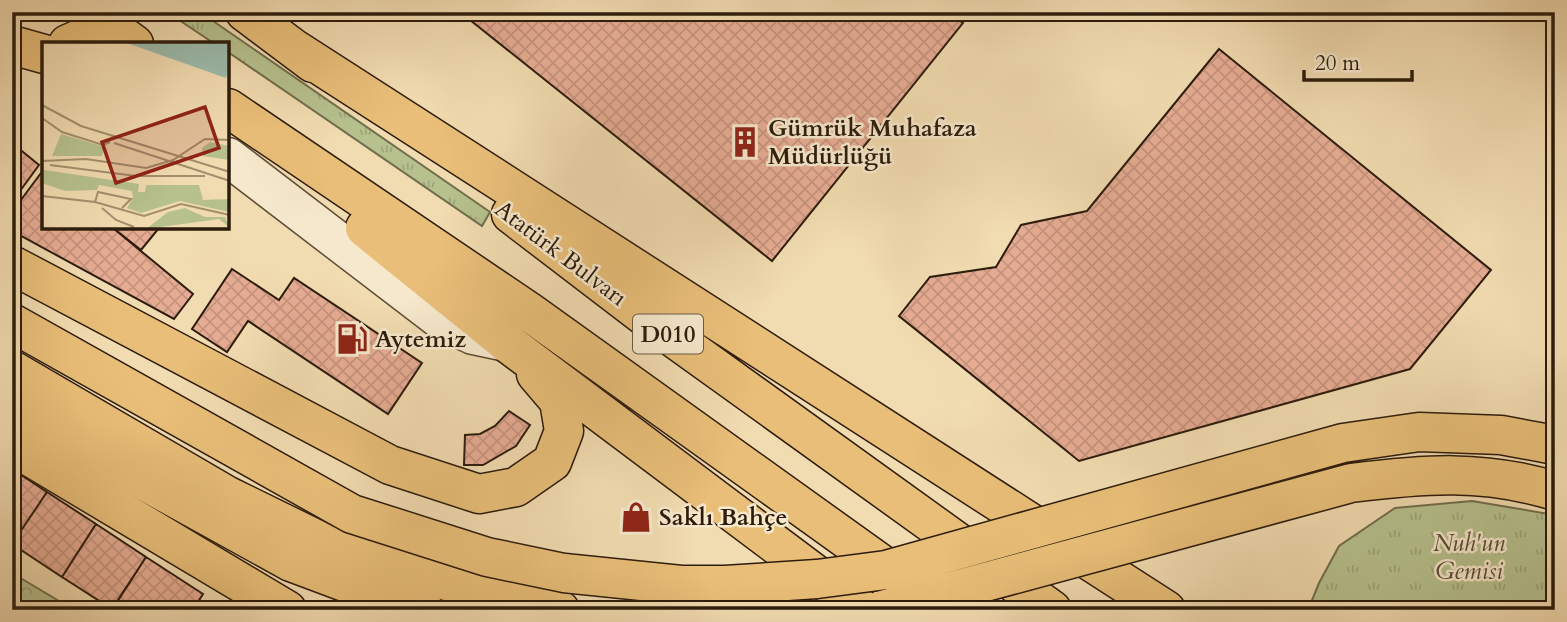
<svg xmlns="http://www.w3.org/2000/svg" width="1567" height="622" font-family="Cardo,serif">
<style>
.grass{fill:url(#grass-tufts);stroke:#726e4d;stroke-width:2}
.forest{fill:url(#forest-crowns);stroke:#726e4d;stroke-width:2}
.building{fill:url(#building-cross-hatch);stroke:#2d1c0c;stroke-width:2}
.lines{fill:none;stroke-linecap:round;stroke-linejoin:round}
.minor-casing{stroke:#5e4c35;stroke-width:41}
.major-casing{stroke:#2d1c0c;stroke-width:41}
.highway-casing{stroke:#2d1c0c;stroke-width:41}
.minor{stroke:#f6e8cc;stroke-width:38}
.major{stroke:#e8be78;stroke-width:38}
.highway{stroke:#e8be78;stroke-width:38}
.highway-bridge-casing{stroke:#2d1c0c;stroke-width:41;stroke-linecap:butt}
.highway-bridge{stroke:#e8be78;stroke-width:38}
.labels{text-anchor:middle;stroke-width:5;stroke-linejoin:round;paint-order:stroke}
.shield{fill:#f6e8cc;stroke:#695946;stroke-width:2}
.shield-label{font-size:23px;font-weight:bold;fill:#2d1c0c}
.poi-label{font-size:24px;font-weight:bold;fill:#2d1c0c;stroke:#f6e8cc;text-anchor:start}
.street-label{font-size:24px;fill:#2d1c0c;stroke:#f6e8cc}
.park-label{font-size:24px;font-style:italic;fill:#564e33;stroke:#f6e8cc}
.inset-road{fill:none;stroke:#a38f6e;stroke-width:2}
.view{fill:#8f2418;fill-opacity:0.15;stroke:#8f2418;stroke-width:3.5}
.inset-edge{fill:none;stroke:#2d1c0c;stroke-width:3.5}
</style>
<defs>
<pattern id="grass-tufts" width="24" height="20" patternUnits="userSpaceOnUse" patternTransform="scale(1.75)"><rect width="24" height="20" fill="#b6c18e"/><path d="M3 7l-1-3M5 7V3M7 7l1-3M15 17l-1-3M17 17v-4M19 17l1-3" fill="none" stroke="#9da579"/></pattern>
<pattern id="forest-crowns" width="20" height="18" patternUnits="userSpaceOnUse" patternTransform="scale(1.75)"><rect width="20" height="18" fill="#b6c18e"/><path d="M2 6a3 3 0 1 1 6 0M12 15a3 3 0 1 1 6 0" fill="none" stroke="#9da579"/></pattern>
<pattern id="building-cross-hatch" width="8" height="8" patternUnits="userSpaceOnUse" patternTransform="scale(1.75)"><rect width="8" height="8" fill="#e6ac93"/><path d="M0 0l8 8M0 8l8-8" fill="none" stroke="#c6937e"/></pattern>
</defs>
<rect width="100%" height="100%" fill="#f1dbb0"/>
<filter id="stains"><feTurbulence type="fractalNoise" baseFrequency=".00286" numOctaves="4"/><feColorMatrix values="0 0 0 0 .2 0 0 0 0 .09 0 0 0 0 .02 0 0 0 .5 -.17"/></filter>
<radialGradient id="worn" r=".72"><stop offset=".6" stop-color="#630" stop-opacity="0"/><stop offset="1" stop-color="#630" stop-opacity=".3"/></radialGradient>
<path class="grass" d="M167 12H200L490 212 482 226 228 52V44H215Z
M1472 501 1555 515V610H1308L1319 583 1339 546 1395 508Z"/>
<path class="forest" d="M12 573 74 610H12Z"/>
<path class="building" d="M460 12H950L963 23 772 261Z
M1219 49 1491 270 1410 369 1079 461 899 316 930 277 996 267 1021 225 1087 211Z
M12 143 39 165 12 202Z
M44 169V228H113L193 294 174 319 12 231V212Z
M113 228H159L141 250Z
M232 269 279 300 294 278 422 363 388 414 248 321 227 352 192 329Z
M509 411 530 425 516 446 483 465H464L465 435 480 434 495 426Z
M12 469 47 492 12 544Z
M47 492 96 524 62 577 12 544Z
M96 524 146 557 112 609 62 577Z
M146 557 203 594 193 610H112Z"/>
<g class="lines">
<defs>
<path id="minor" d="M228 157 441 320 473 335 506 342"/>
<path id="major" d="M68 44 109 26
M12 45 44 54
M12 446 287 610"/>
<path id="highway" d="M90 12 134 44
M245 12 313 63
M293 48 1166 610
M228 108 528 311 909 584
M511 214 660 328 1052 610
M365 228 506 342 863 610
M12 265 390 465 479 494 516 487 552 462 564 431 559 401 536 374
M12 370 226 495 328 545 411 572 560 610
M12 408 291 562 398 602 424 610"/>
</defs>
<use href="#minor" class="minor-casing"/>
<use href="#major" class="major-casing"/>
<use href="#highway" class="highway-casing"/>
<use href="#minor" class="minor"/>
<use href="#major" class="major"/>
<use href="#highway" class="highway"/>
<defs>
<path id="highway-bridge" d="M12 323 352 514 487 557 564 573 681 585H725L817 579 886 570 1343 443 1419 432 1501 435 1555 445
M882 610 1351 483C1425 474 1482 469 1555 491"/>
</defs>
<use href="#highway-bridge" class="highway-bridge-casing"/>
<use href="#highway-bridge" class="highway-bridge"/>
</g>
<defs>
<symbol id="building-bare" viewBox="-9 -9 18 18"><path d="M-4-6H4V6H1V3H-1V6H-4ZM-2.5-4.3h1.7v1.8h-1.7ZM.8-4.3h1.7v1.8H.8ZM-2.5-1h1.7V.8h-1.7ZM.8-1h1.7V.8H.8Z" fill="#8f2418" stroke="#f6e8cc" stroke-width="2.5" paint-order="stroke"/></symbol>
<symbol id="fuel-bare" viewBox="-9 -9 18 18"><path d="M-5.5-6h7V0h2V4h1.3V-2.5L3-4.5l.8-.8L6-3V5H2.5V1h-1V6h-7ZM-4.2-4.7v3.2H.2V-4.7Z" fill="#8f2418" stroke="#f6e8cc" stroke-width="2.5" paint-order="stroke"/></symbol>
<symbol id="shop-bare" viewBox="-9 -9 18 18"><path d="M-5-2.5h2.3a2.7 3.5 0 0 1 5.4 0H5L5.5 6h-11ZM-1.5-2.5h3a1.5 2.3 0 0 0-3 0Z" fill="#8f2418" stroke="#f6e8cc" stroke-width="2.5" paint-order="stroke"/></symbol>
</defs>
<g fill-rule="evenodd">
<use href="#building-bare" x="723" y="120" width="44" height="44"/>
<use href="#fuel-bare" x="330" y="317" width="44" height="44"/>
<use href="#shop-bare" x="614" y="495" width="44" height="44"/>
</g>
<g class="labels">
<rect class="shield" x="633" y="314.5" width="70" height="39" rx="5"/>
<g class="shield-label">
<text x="668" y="342">D010</text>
</g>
<g class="poi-label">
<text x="768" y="136">Gümrük Muhafaza<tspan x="768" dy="28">Müdürlüğü</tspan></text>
<text x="375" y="347">Aytemiz</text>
<text x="659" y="525">Saklı Bahçe</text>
</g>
<g class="street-label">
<text transform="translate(561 253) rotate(37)" y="8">Atatürk Bulvarı</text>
</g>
<g class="park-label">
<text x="1469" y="551">Nuh'un<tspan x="1469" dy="28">Gemisi</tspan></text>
</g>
</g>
<g transform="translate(42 42)">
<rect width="187" height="187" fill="#f1dbb0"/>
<path d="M19 92 63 105 60 114H10ZM168 100 187 104V118L161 114 160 106Z" fill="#b6c18e"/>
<path d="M2 128 97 142 96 150H103L104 143H157L161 158 187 157V170L138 159 99 171 85 166 91 156 90 149 57 143 55 148 23 149 0 141ZM143 166 163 175H183L187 185 177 177 104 187 126 170Z" fill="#b6c18e"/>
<path d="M82 0H187V25L184 36Z" fill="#9bbbac"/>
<path class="inset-road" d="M0 63 39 84 188 130M0 76 20 90 61 103 68 100M72 101 188 139M0 119 44 117 104 126 131 118 163 97 188 98M8 123 94 134H163M0 154 53 160 102 174 139 162 188 173M53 160 56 150 89 157 80 166M60 166 74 178 92 185"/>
<path class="view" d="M163 65 177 106 74 141 60 100Z"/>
<rect width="187" height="187" class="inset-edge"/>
</g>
<rect width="1567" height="622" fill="none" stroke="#f1dbb0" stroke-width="42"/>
<rect x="14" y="14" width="1539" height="594" fill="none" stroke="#2d1c0c" stroke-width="3.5"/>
<rect x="21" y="21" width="1525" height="580" fill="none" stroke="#2d1c0c" stroke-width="2"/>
<path d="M1304 70v10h108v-10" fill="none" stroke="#2d1c0c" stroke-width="3.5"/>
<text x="1315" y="70" font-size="21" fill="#2d1c0c" stroke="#f6e8cc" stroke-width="5" paint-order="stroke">20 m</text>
<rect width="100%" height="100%" filter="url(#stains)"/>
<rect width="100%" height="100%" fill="url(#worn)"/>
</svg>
